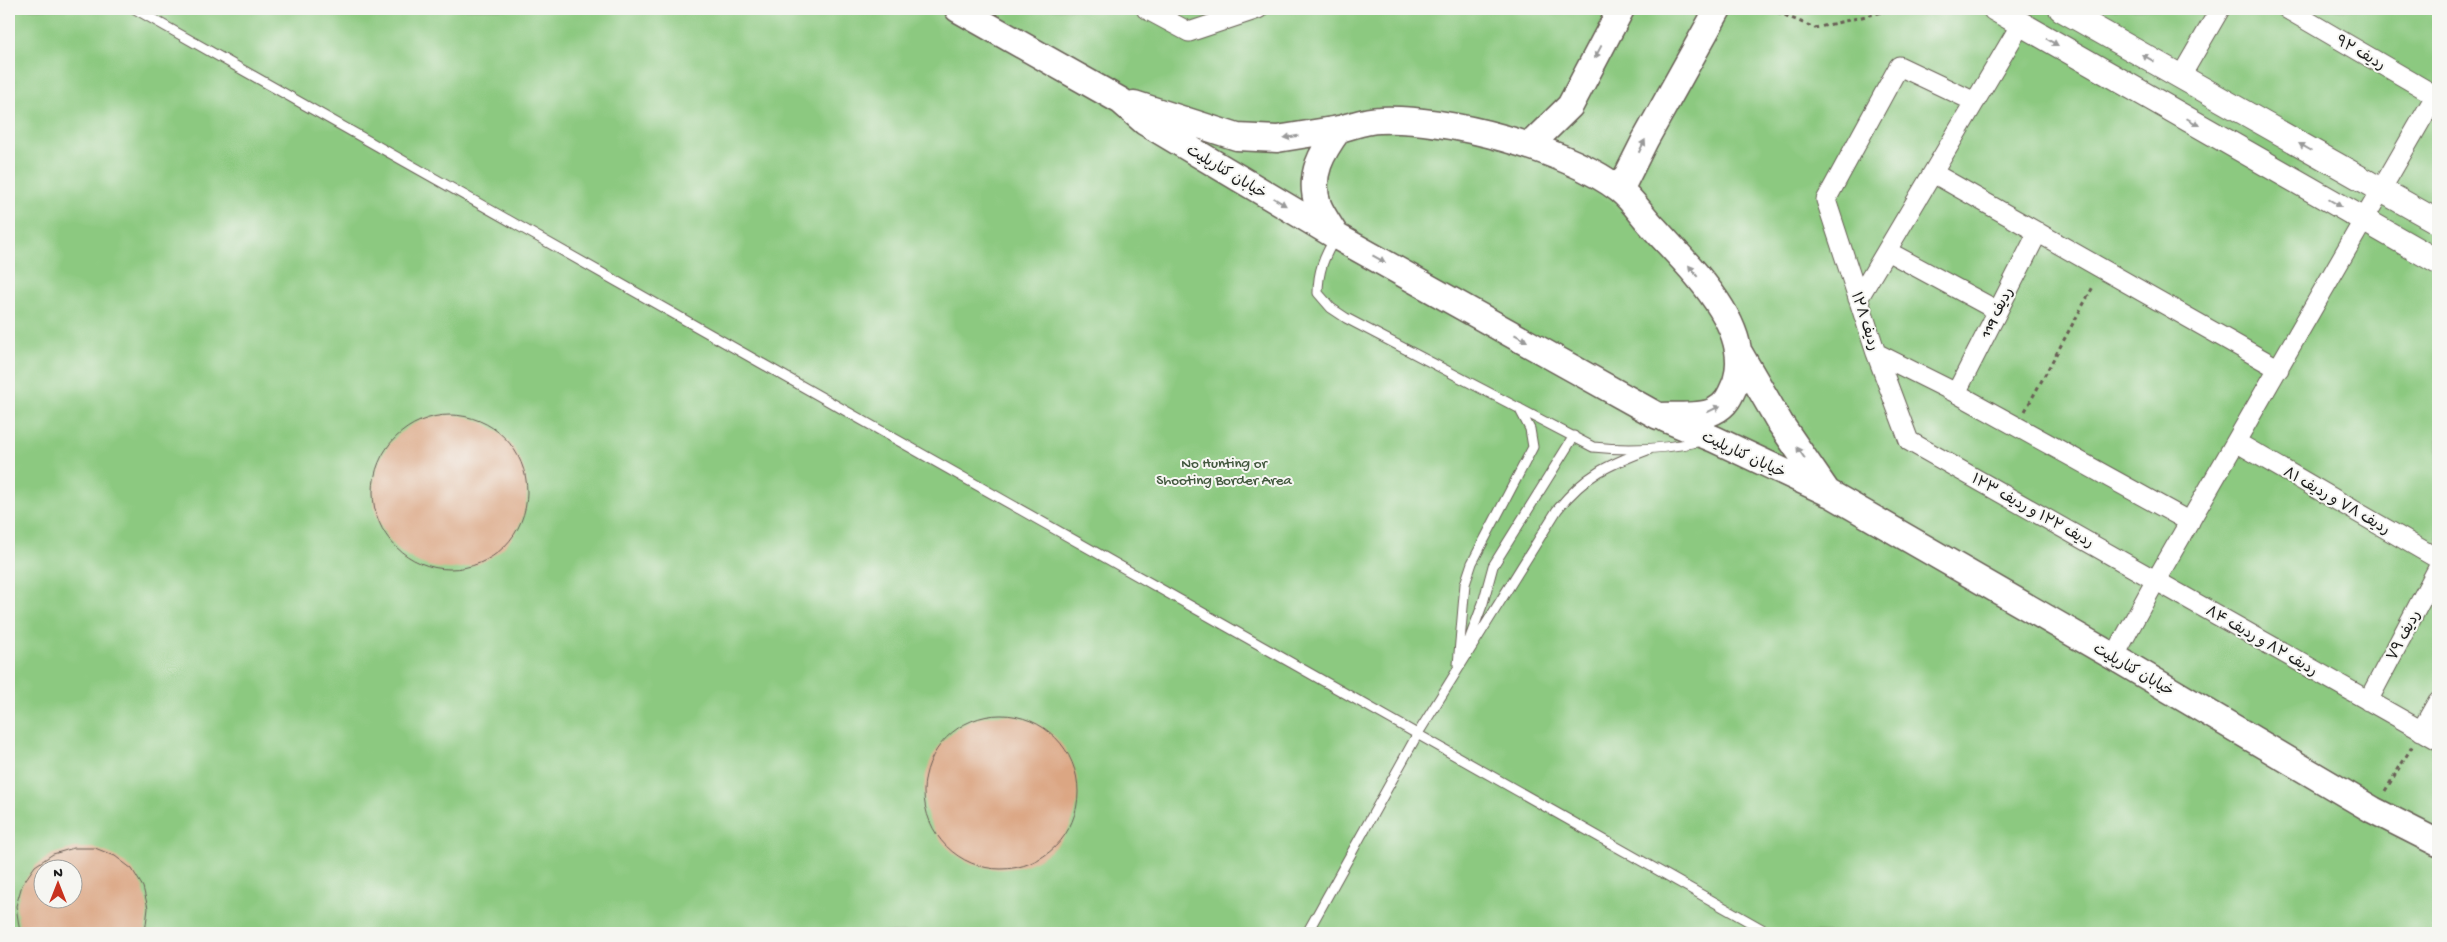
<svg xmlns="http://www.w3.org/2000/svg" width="2447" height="942" font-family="'Gochi Hand','Playpen Sans Arabic',sans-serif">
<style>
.green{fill:#8cc980;stroke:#54724e;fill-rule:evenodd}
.building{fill:#dba683;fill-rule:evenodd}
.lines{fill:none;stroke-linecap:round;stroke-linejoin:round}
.service-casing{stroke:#685e55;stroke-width:11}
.minor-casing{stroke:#685e55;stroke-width:21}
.tertiary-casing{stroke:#685e55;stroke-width:26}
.secondary-casing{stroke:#685e55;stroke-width:29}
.path{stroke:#685e55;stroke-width:3;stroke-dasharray:4 4;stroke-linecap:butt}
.service{stroke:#fff;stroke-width:9}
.minor{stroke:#fff;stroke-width:19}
.tertiary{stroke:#fff;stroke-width:24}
.secondary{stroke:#fff;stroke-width:26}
.oneway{fill:#999}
.labels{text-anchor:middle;stroke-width:4;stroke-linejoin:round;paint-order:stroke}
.street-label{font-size:15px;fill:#1c1c1c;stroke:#f6f6f2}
.park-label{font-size:15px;fill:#43593f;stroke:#f6f6f2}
</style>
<rect width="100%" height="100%" fill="#f6f6f2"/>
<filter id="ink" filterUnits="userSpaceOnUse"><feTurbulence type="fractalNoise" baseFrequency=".02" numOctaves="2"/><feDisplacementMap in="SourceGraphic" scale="10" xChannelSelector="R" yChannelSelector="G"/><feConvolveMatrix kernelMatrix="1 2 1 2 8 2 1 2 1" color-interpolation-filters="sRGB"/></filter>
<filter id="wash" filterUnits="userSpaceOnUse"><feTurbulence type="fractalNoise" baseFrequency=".0096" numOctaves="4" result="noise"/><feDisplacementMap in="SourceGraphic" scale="20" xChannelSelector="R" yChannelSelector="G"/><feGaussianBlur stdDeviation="1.12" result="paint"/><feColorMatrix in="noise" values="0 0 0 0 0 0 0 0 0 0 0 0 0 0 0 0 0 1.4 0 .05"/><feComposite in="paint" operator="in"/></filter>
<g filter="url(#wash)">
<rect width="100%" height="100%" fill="#f4dabe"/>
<path class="green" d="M9 9H2438V933H9ZM42 870H72V900H42Z"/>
<g id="blocks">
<path class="building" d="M373 492a77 77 0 1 1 154 0a77 77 0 1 1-154 0Z
M924 792a77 77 0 1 1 154 0a77 77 0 1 1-154 0Z
M74 848H95L115 856 132 869 143 887 148 908 145 933H20L16 906 22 885 35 866 53 854ZM42 870H72V900H42Z"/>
</g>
</g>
<g filter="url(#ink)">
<use href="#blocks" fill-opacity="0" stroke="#685e55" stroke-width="1"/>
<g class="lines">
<defs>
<path id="service" d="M135 9 1769 933
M1335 238C1324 257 1318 271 1318 293L1331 308 1346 318 1593 447C1629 451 1666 449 1702 441
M1465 651 1483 603 1493 566 1574 436
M1458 665 1465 584 1472 563 1533 447 1530 429 1519 408
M1307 933 1417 735 1557 510C1586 474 1608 465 1650 449"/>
<path id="minor" d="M1146 9 1189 32 1258 9
M2287 9 2438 97
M2181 76 2220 9
M1975 102 1899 66 1826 200 1876 353 1909 441 2438 740
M1933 173 2279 369
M1887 251 1996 310
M1858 299 2021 24
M1876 353 1956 393 2190 522
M1956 393 2038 232
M2236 442 2438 559
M2114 657 2156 580 2438 91
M2368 701 2438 568
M2421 731 2438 701"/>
<path id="tertiary" d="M1995 9 2438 262
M2061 9 2438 222"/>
<path id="secondary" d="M958 9 1121 101 1145 122 1336 236 1658 416C1673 415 1701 418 1714 411 1727 405 1731 394 1736 382 1754 326 1689 267 1655 229 1643 217 1633 200 1620 190 1567 149 1446 117 1380 120 1366 120 1352 126 1339 129 1322 152 1308 175 1318 205 1322 215 1330 226 1336 236
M1134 104 1237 137 1277 139 1339 129
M1530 145 1570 106 1621 9
M1620 190 1645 140 1718 9
M1740 354 1780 423 1828 493
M1666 419 1714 439 1829 493 2114 657 2373 810 2438 843"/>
</defs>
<use href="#service" class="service-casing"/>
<use href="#minor" class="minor-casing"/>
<use href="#tertiary" class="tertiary-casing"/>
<use href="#secondary" class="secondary-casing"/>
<path class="path" d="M1770 9 1815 28 1896 9
M2025 411 2094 285
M2385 791 2413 745"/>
<use href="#service" class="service"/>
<use href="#minor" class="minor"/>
<use href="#tertiary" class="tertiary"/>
<use href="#secondary" class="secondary"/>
</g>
<defs><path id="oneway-solid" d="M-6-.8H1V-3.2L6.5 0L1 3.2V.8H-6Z" transform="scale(1.25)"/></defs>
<g class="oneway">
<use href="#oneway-solid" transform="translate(2052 42) rotate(30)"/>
<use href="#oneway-solid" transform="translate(1598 52) rotate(118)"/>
<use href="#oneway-solid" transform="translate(2148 58) rotate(-151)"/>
<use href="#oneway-solid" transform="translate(2193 122) rotate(30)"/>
<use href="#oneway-solid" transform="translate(1291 137) rotate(171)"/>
<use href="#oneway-solid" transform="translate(1642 146) rotate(-64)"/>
<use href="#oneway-solid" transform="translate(2305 147) rotate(-150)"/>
<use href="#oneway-solid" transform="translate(1280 202) rotate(31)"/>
<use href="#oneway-solid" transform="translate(2335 203) rotate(30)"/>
<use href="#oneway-solid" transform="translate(1379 259) rotate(29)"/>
<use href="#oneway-solid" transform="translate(1693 271) rotate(-128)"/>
<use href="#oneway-solid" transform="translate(1521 338) rotate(29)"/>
<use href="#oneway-solid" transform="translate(1714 409) rotate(-26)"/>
<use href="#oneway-solid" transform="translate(1801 453) rotate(-125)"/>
</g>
</g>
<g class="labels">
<g class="street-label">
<text transform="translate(2361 52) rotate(30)" y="5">ردیف ۹۲</text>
<text transform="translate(1227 171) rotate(31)" y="5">خیابان کنارپلیت</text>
<text transform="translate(1996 312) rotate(-63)" y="5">ردیف 119</text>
<text transform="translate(1866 321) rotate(72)" y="5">ردیف ۱۲۸</text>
<text transform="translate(1744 454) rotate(25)" y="5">خیابان کنارپلیت</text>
<text transform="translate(2337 500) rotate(30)" y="5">ردیف ۷۸ و ردیف ۸۱</text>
<text transform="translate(2033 510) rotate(29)" y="5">ردیف ۱۲۲ و ردیف ۱۲۳</text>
<text transform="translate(2403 635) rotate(-62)" y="5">ردیف ۷۹</text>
<text transform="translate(2262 640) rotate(30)" y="5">ردیف ۸۲ و ردیف ۸۴</text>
<text transform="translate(2134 669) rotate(30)" y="5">خیابان کنارپلیت</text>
</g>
<g class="park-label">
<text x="1224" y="467">No Hunting or<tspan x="1224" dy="17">Shooting Border Area</tspan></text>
</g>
</g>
<rect width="2447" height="942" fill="none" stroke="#f6f6f2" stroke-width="30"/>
<g transform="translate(58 884)"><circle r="24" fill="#f6f6f2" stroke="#9f9f9c"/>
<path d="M0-4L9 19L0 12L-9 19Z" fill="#c8321e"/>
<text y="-8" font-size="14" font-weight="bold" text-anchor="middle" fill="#1c1c1c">N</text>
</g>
</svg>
